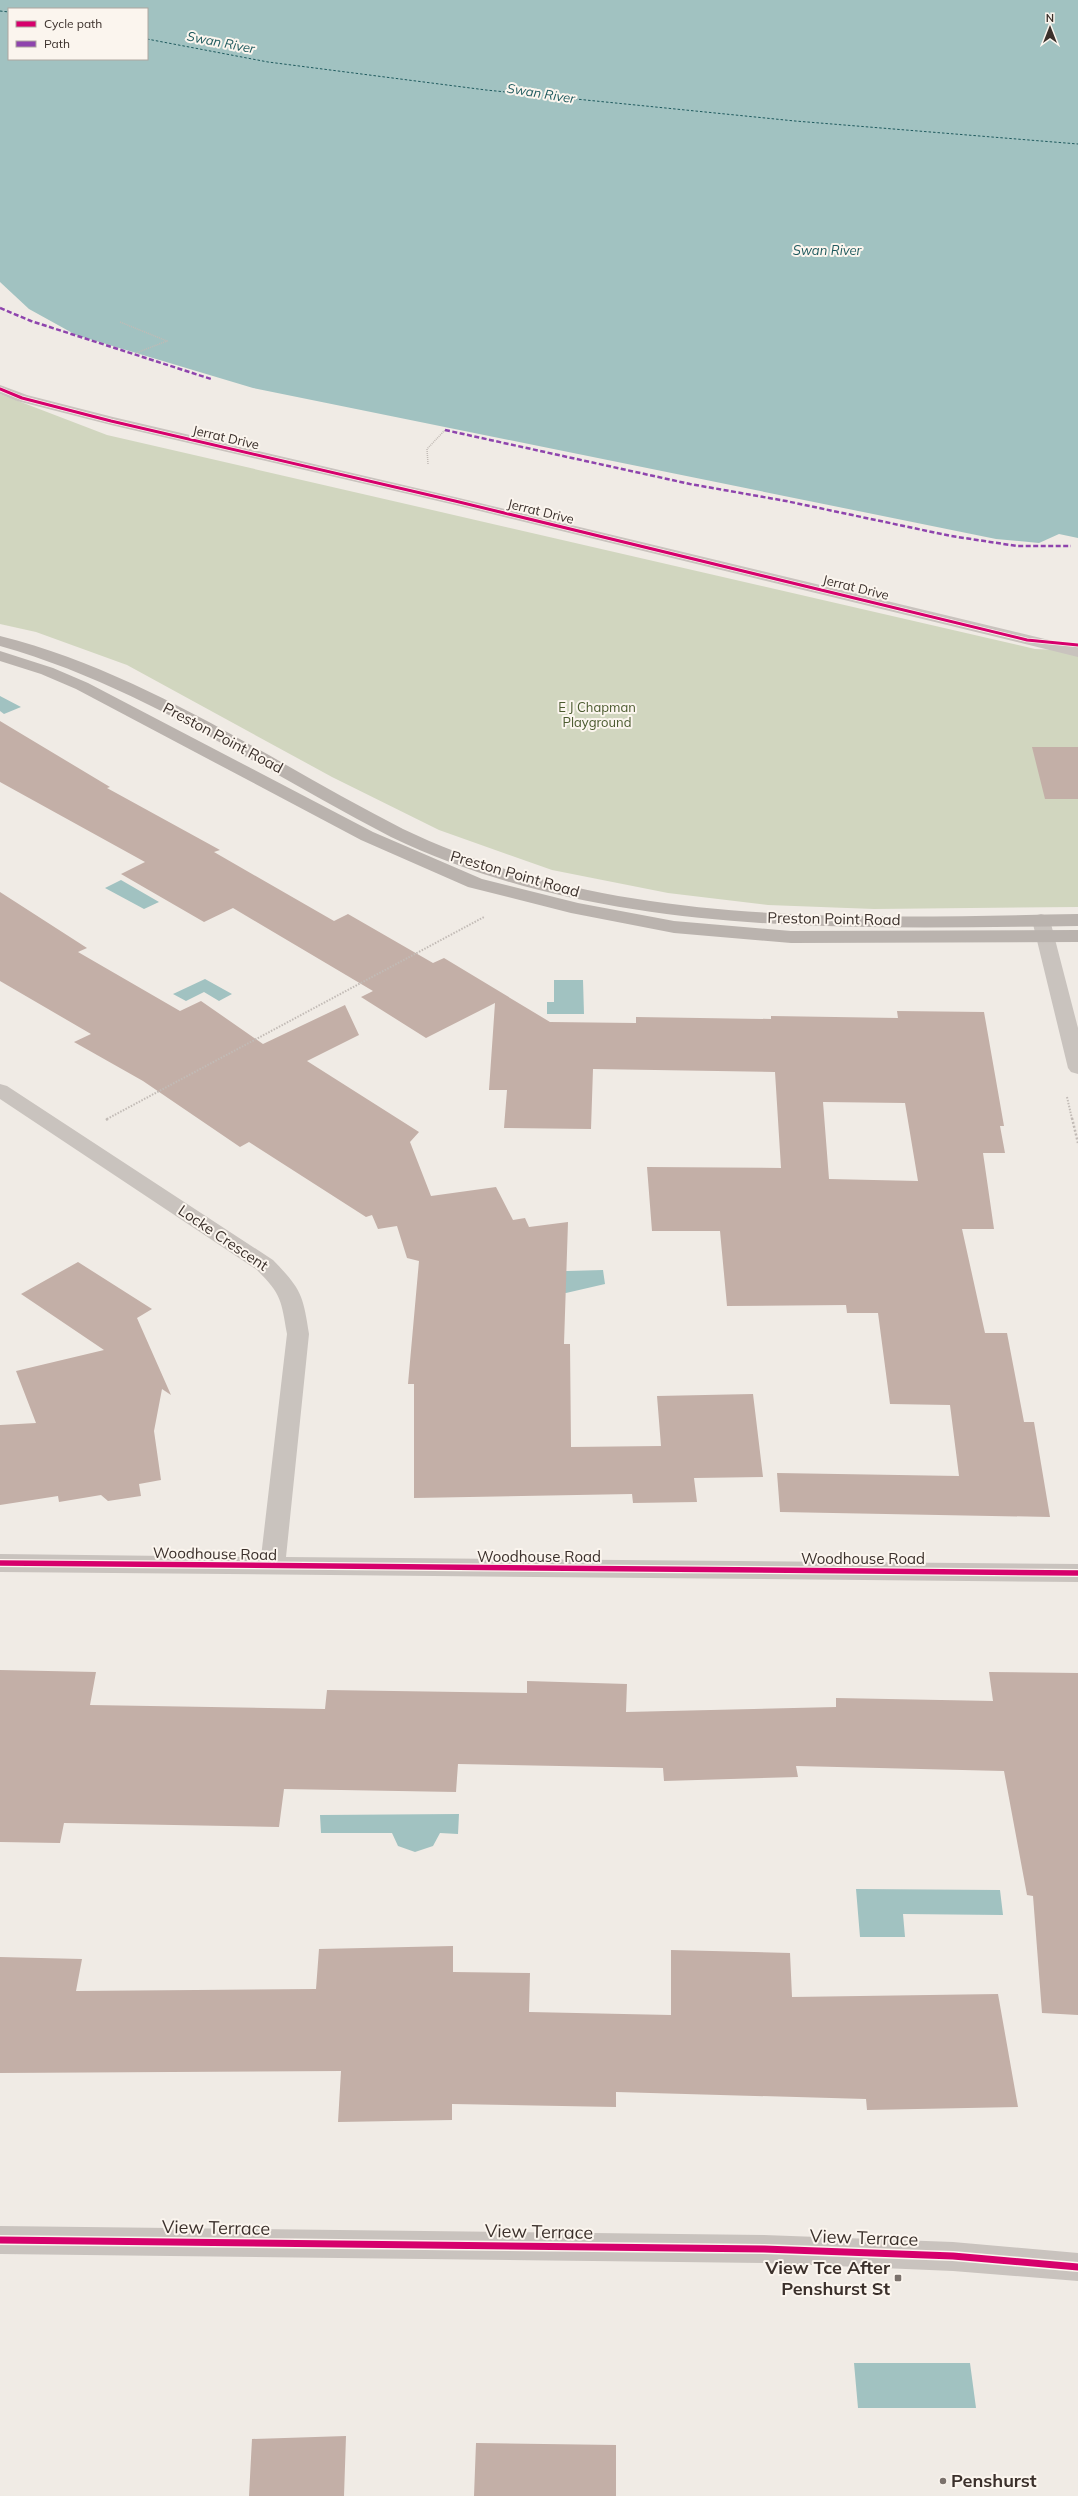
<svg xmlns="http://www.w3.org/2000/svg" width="1078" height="2496" font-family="Mulish,sans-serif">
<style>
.green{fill:#d1d6bf}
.water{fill:#a1c2c1;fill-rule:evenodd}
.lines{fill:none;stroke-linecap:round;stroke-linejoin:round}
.ferry{stroke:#1f5a5e;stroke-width:1;stroke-dasharray:2.5 2;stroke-linecap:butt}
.building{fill:#c3afa7;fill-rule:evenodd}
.path-far2{stroke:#c2bbb6;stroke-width:1.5;stroke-dasharray:1 1;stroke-linecap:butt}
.path-far1{stroke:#c2bbb6;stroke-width:2;stroke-dasharray:1.5 1.5;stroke-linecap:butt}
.path{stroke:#c2bbb6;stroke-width:2.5;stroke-dasharray:2 2;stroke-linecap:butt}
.street{fill:#c9c3be;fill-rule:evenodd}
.secondary{fill:#bab3ae;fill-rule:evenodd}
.quiet{stroke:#8e44ad;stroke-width:2.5;stroke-dasharray:5 2.5;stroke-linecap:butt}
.cycleway-far2-casing{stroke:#fbf5ee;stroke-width:4.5}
.cycleway-far1-casing{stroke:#fbf5ee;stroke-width:8}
.cycleway-casing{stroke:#fbf5ee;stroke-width:10}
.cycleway-far2{stroke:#d6006c;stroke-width:3}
.cycleway-far1{stroke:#d6006c;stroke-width:5.5}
.cycleway{stroke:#d6006c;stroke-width:7}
.poi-dot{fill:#7a716c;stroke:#fbf5ee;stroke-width:1.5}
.labels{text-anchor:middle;stroke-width:4;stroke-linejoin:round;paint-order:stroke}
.far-water-label{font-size:13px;font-style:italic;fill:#1f5a5e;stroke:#fbf5ee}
.far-street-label{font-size:13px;fill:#3b302b;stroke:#fbf5ee}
.far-park-label{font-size:13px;fill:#4a5a2e;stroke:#fbf5ee}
.street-label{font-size:15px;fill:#3b302b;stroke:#fbf5ee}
.near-street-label{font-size:18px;fill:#3b302b;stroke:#fbf5ee}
.near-poi-label{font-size:18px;font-weight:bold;fill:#3b302b;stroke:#fbf5ee;text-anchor:end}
</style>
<rect width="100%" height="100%" fill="#f0ebe5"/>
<path class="green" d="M0 394 107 435 1035 649 1078 651V907L874 909 768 905 668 893 552 870 439 830 332 777 127 665 36 632 0 624Z"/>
<path class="water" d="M0 0H1078V538L1059 534 1039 543 996 539 253 388 76 335 29 309 0 282ZM9 9H147V59H9Z
M0 696 21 707 4 714 0 711Z
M121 880 159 902 144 909 105 888Z
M205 979 232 994 219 1001 204 992 186 1001 173 994Z
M554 980H583L584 1014H547V1002H554Z
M603 1270 605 1284 566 1293 534 1290 532 1272Z
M459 1814 458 1834 440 1833 433 1846 415 1852 398 1846 392 1833H321L320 1815Z
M856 1889 1000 1890 1003 1915 903 1914 905 1937H860Z
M854 2363H970L976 2408H858Z"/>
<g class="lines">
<path class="ferry" d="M0 11 9 12
M147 39 268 62 486 90 795 121 1078 144"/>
</g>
<path class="building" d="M0 721 110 787 107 788 220 850 214 852 334 921 348 914 433 963 444 958 550 1022 636 1023V1017L771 1019V1016L898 1018 897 1011 984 1012 1004 1126H1000L1005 1153H983L994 1229H962L985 1333H1007L1024 1422H1034L1050 1517 780 1512 777 1473 959 1476 950 1405 890 1404 878 1313H847L846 1305 727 1306 720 1231H652L647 1167 781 1168 775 1072 593 1069 591 1129 504 1128 507 1090H489L495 1003 426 1038 361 997 373 991 233 908 204 922 121 874 145 862 0 782ZM823 1102 905 1103 918 1181 829 1179Z
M1032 747H1078V799H1045Z
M0 892 87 948 78 952 180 1011 201 1001 263 1044 345 1005 359 1035 307 1061 419 1132 410 1142 431 1196 496 1187 513 1220 525 1218 529 1227 568 1222 564 1344H570L571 1447 661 1446 657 1396 753 1394 763 1477 694 1478 697 1502 633 1503 632 1494 414 1498V1384H408L419 1261 407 1258 397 1226 378 1229 372 1215 366 1217 249 1142 240 1147 143 1081 74 1042 91 1034 0 981Z
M78 1262 152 1309 137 1318 171 1395 162 1389 154 1431 161 1480 139 1484 141 1496 108 1501 101 1495 59 1502 58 1496 0 1505V1425L36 1423 16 1371 104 1350 21 1294Z
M0 1670 96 1672 90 1705 325 1709 327 1690 527 1693V1681L627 1684 626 1712 836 1707V1698L993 1701 989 1672 1078 1673V2015L1042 2013 1033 1896 1027 1895 1004 1771 796 1766 798 1777 664 1781 663 1768 458 1764 456 1792 284 1789 279 1827 64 1823 60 1843 0 1842Z
M453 1946V1972L530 1973 529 2012 671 2015V1950L790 1953 792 1997 998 1994 1018 2107 867 2110 866 2099 616 2092V2107L452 2104V2120L338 2122 341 2071 0 2073V1957L82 1959 76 1991 316 1989 319 1949Z
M346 2436 344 2496H249L252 2439Z
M476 2443 616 2445V2496H474Z"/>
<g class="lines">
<path class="path-far2" d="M120 322 167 341 136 353
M428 464 427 449 445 430"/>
<path class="path-far1" d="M1067 1097 1072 1119
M107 1119 484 917"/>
<path class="path" d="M1072 1118 1078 1143
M106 1120 109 1118"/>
<path class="street" d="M0 385 27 395 113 417 455 497 1078 647V657L455 505 111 425 17 401 0 394Z
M1041 914 1048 916 1050 920 1078 1028V1074L1071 1072 1068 1068 1032 920 1034 916Z
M0 1084 7 1086 273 1260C301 1289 303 1294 309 1334L286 1557 1078 1564V1582L0 1572V1554L261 1557 287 1334C281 1300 282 1295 257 1270L0 1099Z
M0 2226 764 2235 953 2242 1078 2253V2281L953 2271 764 2263 0 2254Z"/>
<path class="secondary" d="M0 636C147 673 270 761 403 829 611 929 854 918 1078 914V926C850 929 601 938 391 837 261 770 142 686 0 646Z
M0 651 53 668 88 683 373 832 482 879 578 903 674 921 791 931 1078 930V942L791 943 674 933 571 913 468 887 361 840 76 689 41 674 0 661Z"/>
<path class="quiet" d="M0 308 31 321 211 379
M445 430 690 484 786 501 951 536 1017 546H1071"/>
<defs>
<path id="cycleway-far2" d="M0 389 22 398 111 421 455 501 1027 640 1078 645"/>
<path id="cycleway-far1" d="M0 1563 1078 1573"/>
<path id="cycleway" d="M0 2240 764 2249 953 2256 1078 2267"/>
</defs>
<use href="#cycleway-far2" class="cycleway-far2-casing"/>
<use href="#cycleway-far1" class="cycleway-far1-casing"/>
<use href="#cycleway" class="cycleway-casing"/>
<use href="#cycleway-far2" class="cycleway-far2"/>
<use href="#cycleway-far1" class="cycleway-far1"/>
<use href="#cycleway" class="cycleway"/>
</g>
<g class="poi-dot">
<rect x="894" y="2274" width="8" height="8" rx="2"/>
<circle cx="943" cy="2481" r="4"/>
</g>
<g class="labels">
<g class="far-water-label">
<text transform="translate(221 42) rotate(11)" y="5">Swan River</text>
<text transform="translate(541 93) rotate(9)" y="5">Swan River</text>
<text x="827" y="255">Swan River</text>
</g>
<g class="far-street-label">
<text transform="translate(226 437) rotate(13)" y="5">Jerrat Drive</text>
<text transform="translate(541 511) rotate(14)" y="5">Jerrat Drive</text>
<text transform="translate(856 587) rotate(14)" y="5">Jerrat Drive</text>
</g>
<g class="far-park-label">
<text x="597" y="712">E J Chapman<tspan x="597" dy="15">Playground</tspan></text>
</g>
<g class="street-label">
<text transform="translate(223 738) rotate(28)" y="5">Preston Point Road</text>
<text transform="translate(515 874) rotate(16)" y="5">Preston Point Road</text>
<text transform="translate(834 919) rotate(1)" y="5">Preston Point Road</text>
<text transform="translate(223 1238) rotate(34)" y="5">Locke Crescent</text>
<text transform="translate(215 1554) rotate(1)" y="5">Woodhouse Road</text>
<text x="539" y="1562">Woodhouse Road</text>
<text x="863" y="1564">Woodhouse Road</text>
</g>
<g class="near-street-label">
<text transform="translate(216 2228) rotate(1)" y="6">View Terrace</text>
<text transform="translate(539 2232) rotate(1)" y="6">View Terrace</text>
<text transform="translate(864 2238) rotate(2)" y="6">View Terrace</text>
</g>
<g class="near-poi-label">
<text x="890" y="2274">View Tce After<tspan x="890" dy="21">Penshurst St</tspan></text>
<text x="951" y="2487" text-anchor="start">Penshurst</text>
</g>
</g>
<rect x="8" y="8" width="140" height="52" fill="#fbf5ee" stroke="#aea6a0"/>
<rect x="16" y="21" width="20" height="6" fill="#d6006c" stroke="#aea6a0"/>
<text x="44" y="28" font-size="12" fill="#3b302b">Cycle path</text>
<rect x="16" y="41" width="20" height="6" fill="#8e44ad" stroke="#aea6a0"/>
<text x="44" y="48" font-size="12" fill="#3b302b">Path</text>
<g transform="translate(1050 28)" stroke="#fbf5ee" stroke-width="3" paint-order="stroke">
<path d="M0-3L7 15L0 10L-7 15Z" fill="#3b302b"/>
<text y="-6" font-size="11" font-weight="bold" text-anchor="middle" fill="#3b302b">N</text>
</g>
</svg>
